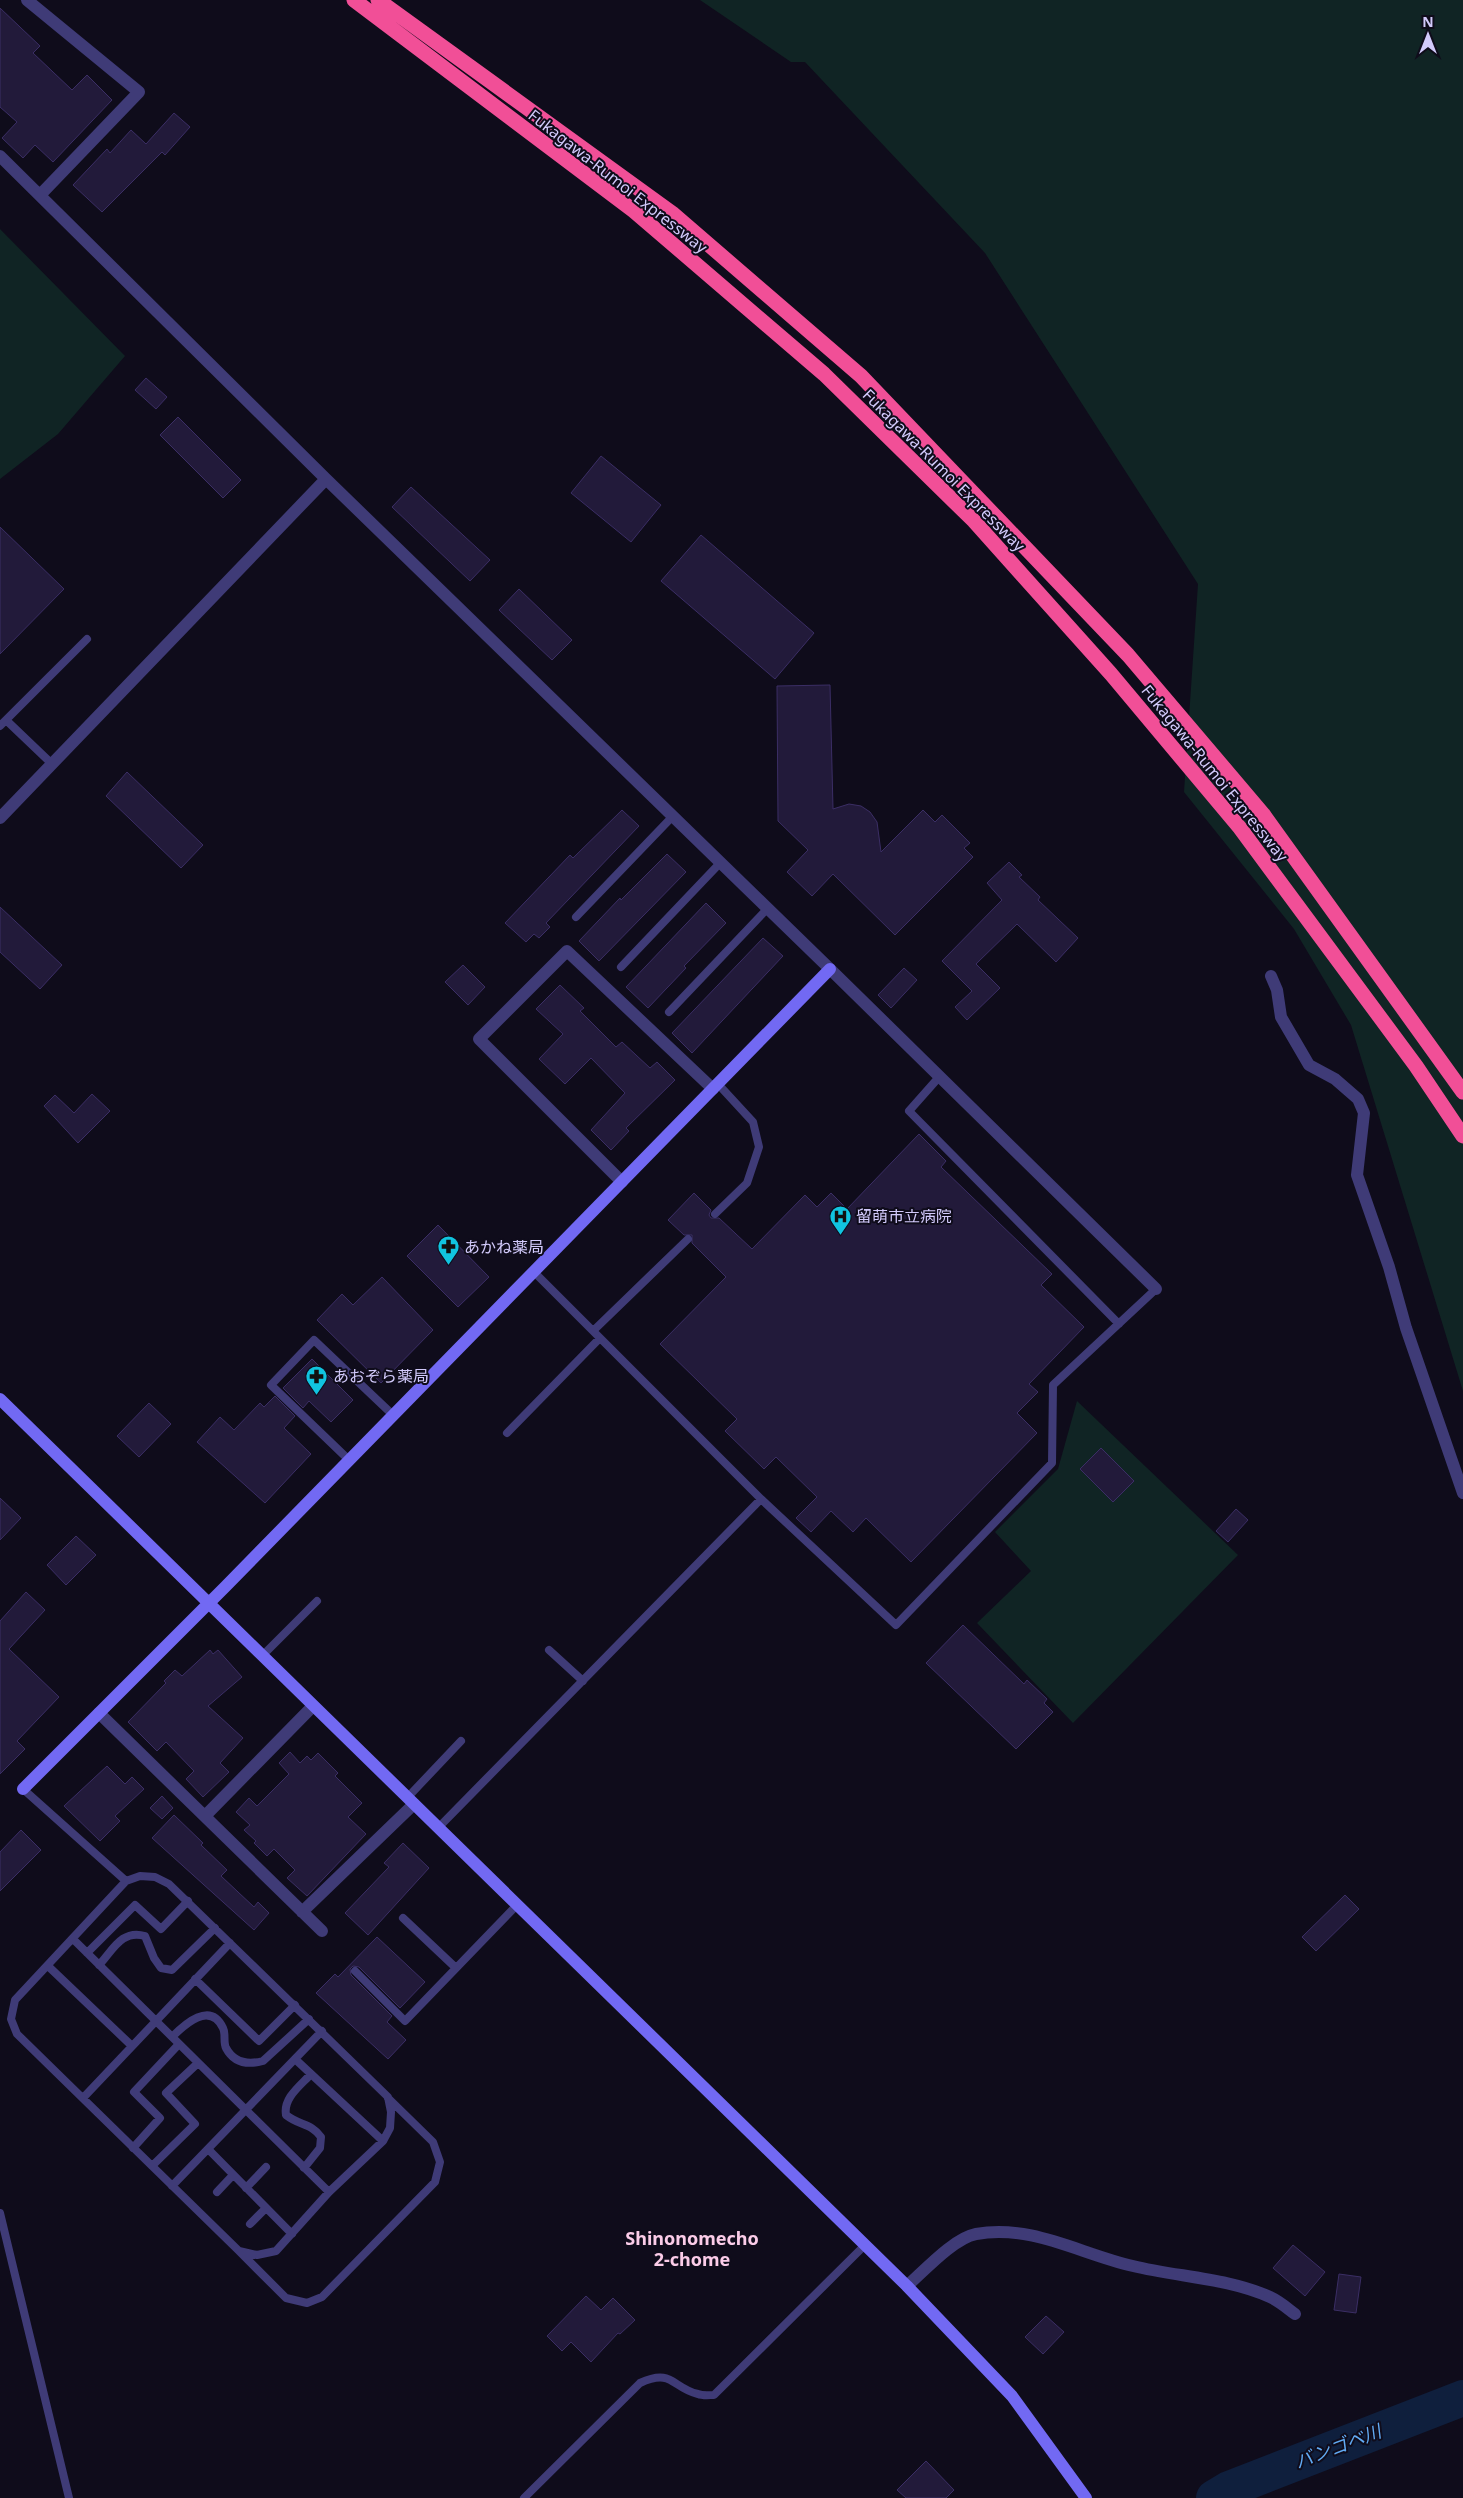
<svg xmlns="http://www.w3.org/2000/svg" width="1463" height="2498" font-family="'Noto Sans','Noto Sans JP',sans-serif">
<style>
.green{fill:#102424}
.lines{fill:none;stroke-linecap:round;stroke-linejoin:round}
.river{stroke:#0f1f3d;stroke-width:36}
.building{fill:#221a3a;stroke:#3b2e65}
.lane{stroke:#3f3b77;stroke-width:8}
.street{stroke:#3f3b77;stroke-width:12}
.secondary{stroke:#7269f3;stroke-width:12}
.highway{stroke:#f14f97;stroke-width:15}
.labels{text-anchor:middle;stroke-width:4;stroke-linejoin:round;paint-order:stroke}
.street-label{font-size:16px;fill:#d2cafb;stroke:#0f0c1b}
.poi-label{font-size:16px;fill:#d2cafb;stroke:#0f0c1b;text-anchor:start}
.neighbourhood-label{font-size:18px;font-weight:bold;fill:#fbcce8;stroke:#0f0c1b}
.water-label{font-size:18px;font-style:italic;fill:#61aaf3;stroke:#0f0c1b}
</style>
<rect width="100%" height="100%" fill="#0f0c1b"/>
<path class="green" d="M700 0H1463V1391L1351 1025 1294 929 1184 792 1198 584 985 253 805 62H791Z
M0 229 125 356 58 434 0 479Z
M1077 1401 1238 1555 1073 1723 977 1623 1031 1571 995 1532 1058 1469Z"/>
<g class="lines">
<path class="river" d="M1214 2498 1229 2489 1463 2398"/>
</g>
<path class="building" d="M0 8 40 46 33 53 72 90 87 75 112 100 53 162 35 145 23 158 2 138 17 122 0 107Z
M174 113 190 127 165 155 162 152 102 212 73 185 107 149 110 153 131 130 146 144Z
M146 378 167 397 156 409 135 390Z
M178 417 241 480 223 498 160 435Z
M601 456 661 505 631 542 571 493Z
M411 487 490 560 470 581 392 507Z
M0 527 64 589 0 654Z
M701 535 814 633 775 679 661 581Z
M519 589 572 640 552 660 499 610Z
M830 685 833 809 849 804 861 806 870 812 877 822 881 852 923 810 935 822 942 815 970 843 964 848 973 857 895 935 833 874 812 896 787 872 808 850 778 821 777 686Z
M127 772 203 845 181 868 106 796Z
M622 810 639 826 546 923 550 927 539 938 534 934 526 942 505 923 570 855 573 858Z
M667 854 686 872 599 961 579 941 620 898 621 900Z
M1009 862 1022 875 1019 877 1040 897 1038 900 1078 938 1056 962 1017 924 976 964 1000 988 967 1020 955 1007 972 991 942 961 1002 900 987 883Z
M706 903 726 923 684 966 686 968 648 1008 626 987Z
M0 907 62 965 40 989 0 952Z
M763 938 783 956 692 1053 672 1033Z
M463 965 485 987 468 1005 445 982Z
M904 968 917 980 891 1008 878 995Z
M560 985 584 1008 580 1011 616 1047 622 1042 650 1068 657 1062 675 1080 626 1128 629 1131 611 1150 591 1130 625 1093 591 1058 565 1084 539 1059 563 1034 536 1009Z
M92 1094 110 1111 78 1143 44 1106 55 1095 74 1113Z
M919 1134 946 1161 941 1167 1052 1274 1041 1285 1084 1327 1029 1384 1038 1392 1017 1413 1037 1433 911 1562 866 1518 853 1532 831 1511 811 1532 796 1518 817 1497 776 1457 764 1469 725 1431 737 1419 660 1344 726 1277 692 1243V1235H684L668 1220 694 1193 711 1210 709 1215 711 1218H719L752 1249 805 1195 817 1207 831 1193 847 1209Z
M438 1225 489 1277 458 1307 407 1256Z
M382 1277 433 1330 381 1383 317 1320 342 1294 353 1305Z
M312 1359 353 1400 331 1422 309 1401 303 1408 283 1388Z
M275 1396 295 1416 284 1428 311 1454 265 1503 197 1442 220 1417 234 1430 260 1403 264 1407Z
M149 1403 171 1424 139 1457 117 1436Z
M1101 1448 1134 1481 1113 1502 1080 1469Z
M0 1498 21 1518 0 1540Z
M1236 1509 1248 1520 1228 1542 1216 1531Z
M76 1536 96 1555 66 1585 47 1565Z
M26 1592 45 1610 9 1649 59 1697 17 1741 25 1749 0 1774V1621Z
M963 1625 1024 1684 1027 1680 1047 1699 1044 1703 1053 1712 1016 1749 926 1663Z
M210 1650 213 1654 218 1650 242 1677 208 1706 243 1738 220 1763 229 1772 203 1797 186 1779 194 1771 166 1742 157 1751 128 1722 166 1683 164 1681 175 1670 182 1676Z
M290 1752 300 1763 307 1756 311 1760 318 1753 338 1773 335 1776 362 1803 348 1817 366 1834 307 1896 287 1878 295 1870 274 1849 267 1856 254 1843 256 1841 244 1830 250 1825 236 1812 249 1798 257 1806 289 1774 279 1763Z
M107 1766 125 1784 132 1777 144 1789 115 1816 120 1821 100 1841 64 1806Z
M162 1796 173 1808 162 1819 150 1808Z
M174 1815 203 1843 201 1845 227 1870 221 1876 254 1907 258 1902 269 1913 254 1930 152 1838Z
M21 1830 41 1850 0 1891V1852Z
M403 1843 429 1868 368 1935 345 1913 389 1867 384 1863Z
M1345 1895 1359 1909 1316 1951 1302 1937Z
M377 1937 425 1982 400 2008 359 1967 353 1966 350 1969 351 1975 392 2016 387 2022 406 2040 388 2059 316 1993 335 1974 338 1977Z
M1293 2245 1325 2272 1305 2296 1273 2268Z
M1339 2274 1361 2277 1356 2313 1334 2310Z
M586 2296 601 2310 613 2298 635 2320 620 2334 618 2333 591 2362 571 2342 562 2351 547 2336Z
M1046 2316 1064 2332 1043 2354 1025 2337Z
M926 2461 954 2490 946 2498H906L897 2490Z"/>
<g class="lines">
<path class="lane" d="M6 720 52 764
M0 726 87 639
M576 917 673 816
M621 967 721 862
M669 1012 768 908
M940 1076 909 1111 1119 1324
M715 1214 747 1183 759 1147 753 1122 718 1084
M593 1331 688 1239
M507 1433 600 1338
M349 1460 271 1385 314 1340 393 1415
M761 1499 896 1625 1052 1463 1053 1385 1156 1289
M549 1650 583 1681
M262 1656 317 1601
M23 1789 126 1881
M407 1798 461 1741
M438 1828 761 1499 534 1272
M140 1876 155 1877 169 1884 388 2097 391 2112 390 2128 383 2141 329 2192 276 2251 257 2255 239 2251 17 2034 11 2019 15 2000 126 1881Z
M403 1918 456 1968
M73 1939 329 2192
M87 1953 135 1905 161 1929 188 1901
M99 1965C113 1950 122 1929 145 1936L154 1958 161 1968 172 1970 215 1928
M48 1966 132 2046
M355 1971 405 2021 517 1905
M195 1979 259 2041 295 2005
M172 2037C185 2024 210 2001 223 2028 226 2034 223 2042 226 2048 234 2063 248 2065 263 2061L309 2019
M295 2059 383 2141
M83 2098 230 1943
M133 2148 160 2118 134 2092 179 2044
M208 2149 292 2234
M152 2166 195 2124 166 2093 198 2063
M304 2168 320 2148 321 2137C311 2123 300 2126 286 2115 283 2098 300 2086 311 2074
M172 2186 322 2031
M246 2188 266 2167
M217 2192 233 2175
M0 2213 69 2498
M250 2224 266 2208
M239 2251 286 2298 307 2303 322 2297 435 2182 440 2162 433 2142 388 2098
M524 2498 640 2383C673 2368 672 2388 698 2394 703 2396 709 2395 714 2395L865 2245"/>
<path class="street" d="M27 0 139 92 41 194
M0 156 326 479 830 969 1156 1289
M0 818 326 479
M1271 976 1277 990 1281 1017 1309 1065 1335 1079 1358 1099 1364 1113 1357 1175 1389 1267 1406 1328 1463 1493
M622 1182 479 1039 567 951 713 1089
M99 1713 322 1931
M205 1816 313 1706
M302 1912 414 1804
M907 2286C924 2271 954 2238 976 2234 1032 2224 1080 2254 1133 2266 1178 2277 1228 2278 1270 2297 1279 2301 1287 2308 1295 2314"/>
<path class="secondary" d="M0 1399 907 2286 1012 2396 1086 2498
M23 1789 226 1586 830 969"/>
<path class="highway" d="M354 0 634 211 824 374 974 521 1111 674 1240 828 1416 1066 1463 1136
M378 0 672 213 861 376 1128 655 1263 814 1463 1092"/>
</g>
<defs>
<symbol id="hospital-pin" viewBox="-11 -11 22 30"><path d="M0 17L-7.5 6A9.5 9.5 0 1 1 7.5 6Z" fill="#11c4e0" stroke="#0f0c1b"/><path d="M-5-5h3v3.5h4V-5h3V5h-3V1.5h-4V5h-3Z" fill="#111"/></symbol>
<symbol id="pharmacy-pin" viewBox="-11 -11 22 30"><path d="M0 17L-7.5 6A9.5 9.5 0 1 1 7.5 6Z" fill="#11c4e0" stroke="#0f0c1b"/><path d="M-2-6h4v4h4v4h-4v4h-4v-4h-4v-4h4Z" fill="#111"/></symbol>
</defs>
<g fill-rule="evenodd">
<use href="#hospital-pin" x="828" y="1204" width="25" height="34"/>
<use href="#pharmacy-pin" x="436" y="1234" width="25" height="34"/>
<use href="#pharmacy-pin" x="304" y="1364" width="25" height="34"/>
</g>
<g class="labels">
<g class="street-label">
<text transform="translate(618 181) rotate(38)" y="6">Fukagawa-Rumoi Expressway</text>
<text transform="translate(944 470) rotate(45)" y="6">Fukagawa-Rumoi Expressway</text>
<text transform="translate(1215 773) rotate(51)" y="6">Fukagawa-Rumoi Expressway</text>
</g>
<g class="poi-label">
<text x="856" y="1222">留萌市立病院</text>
<text x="464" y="1253">あかね薬局</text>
<text x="333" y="1382">あおぞら薬局</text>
</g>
<g class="neighbourhood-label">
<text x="692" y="2245">Shinonomecho<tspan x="692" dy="21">2-chome</tspan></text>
</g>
<g class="water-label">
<text transform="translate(1338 2447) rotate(-21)" y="6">バンゴベ川</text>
</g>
</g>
<g transform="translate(1428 35)" stroke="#0f0c1b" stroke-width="4" paint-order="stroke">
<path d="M0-4L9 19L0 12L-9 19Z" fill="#d2cafb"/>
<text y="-8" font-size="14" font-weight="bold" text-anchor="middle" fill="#d2cafb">N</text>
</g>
</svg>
